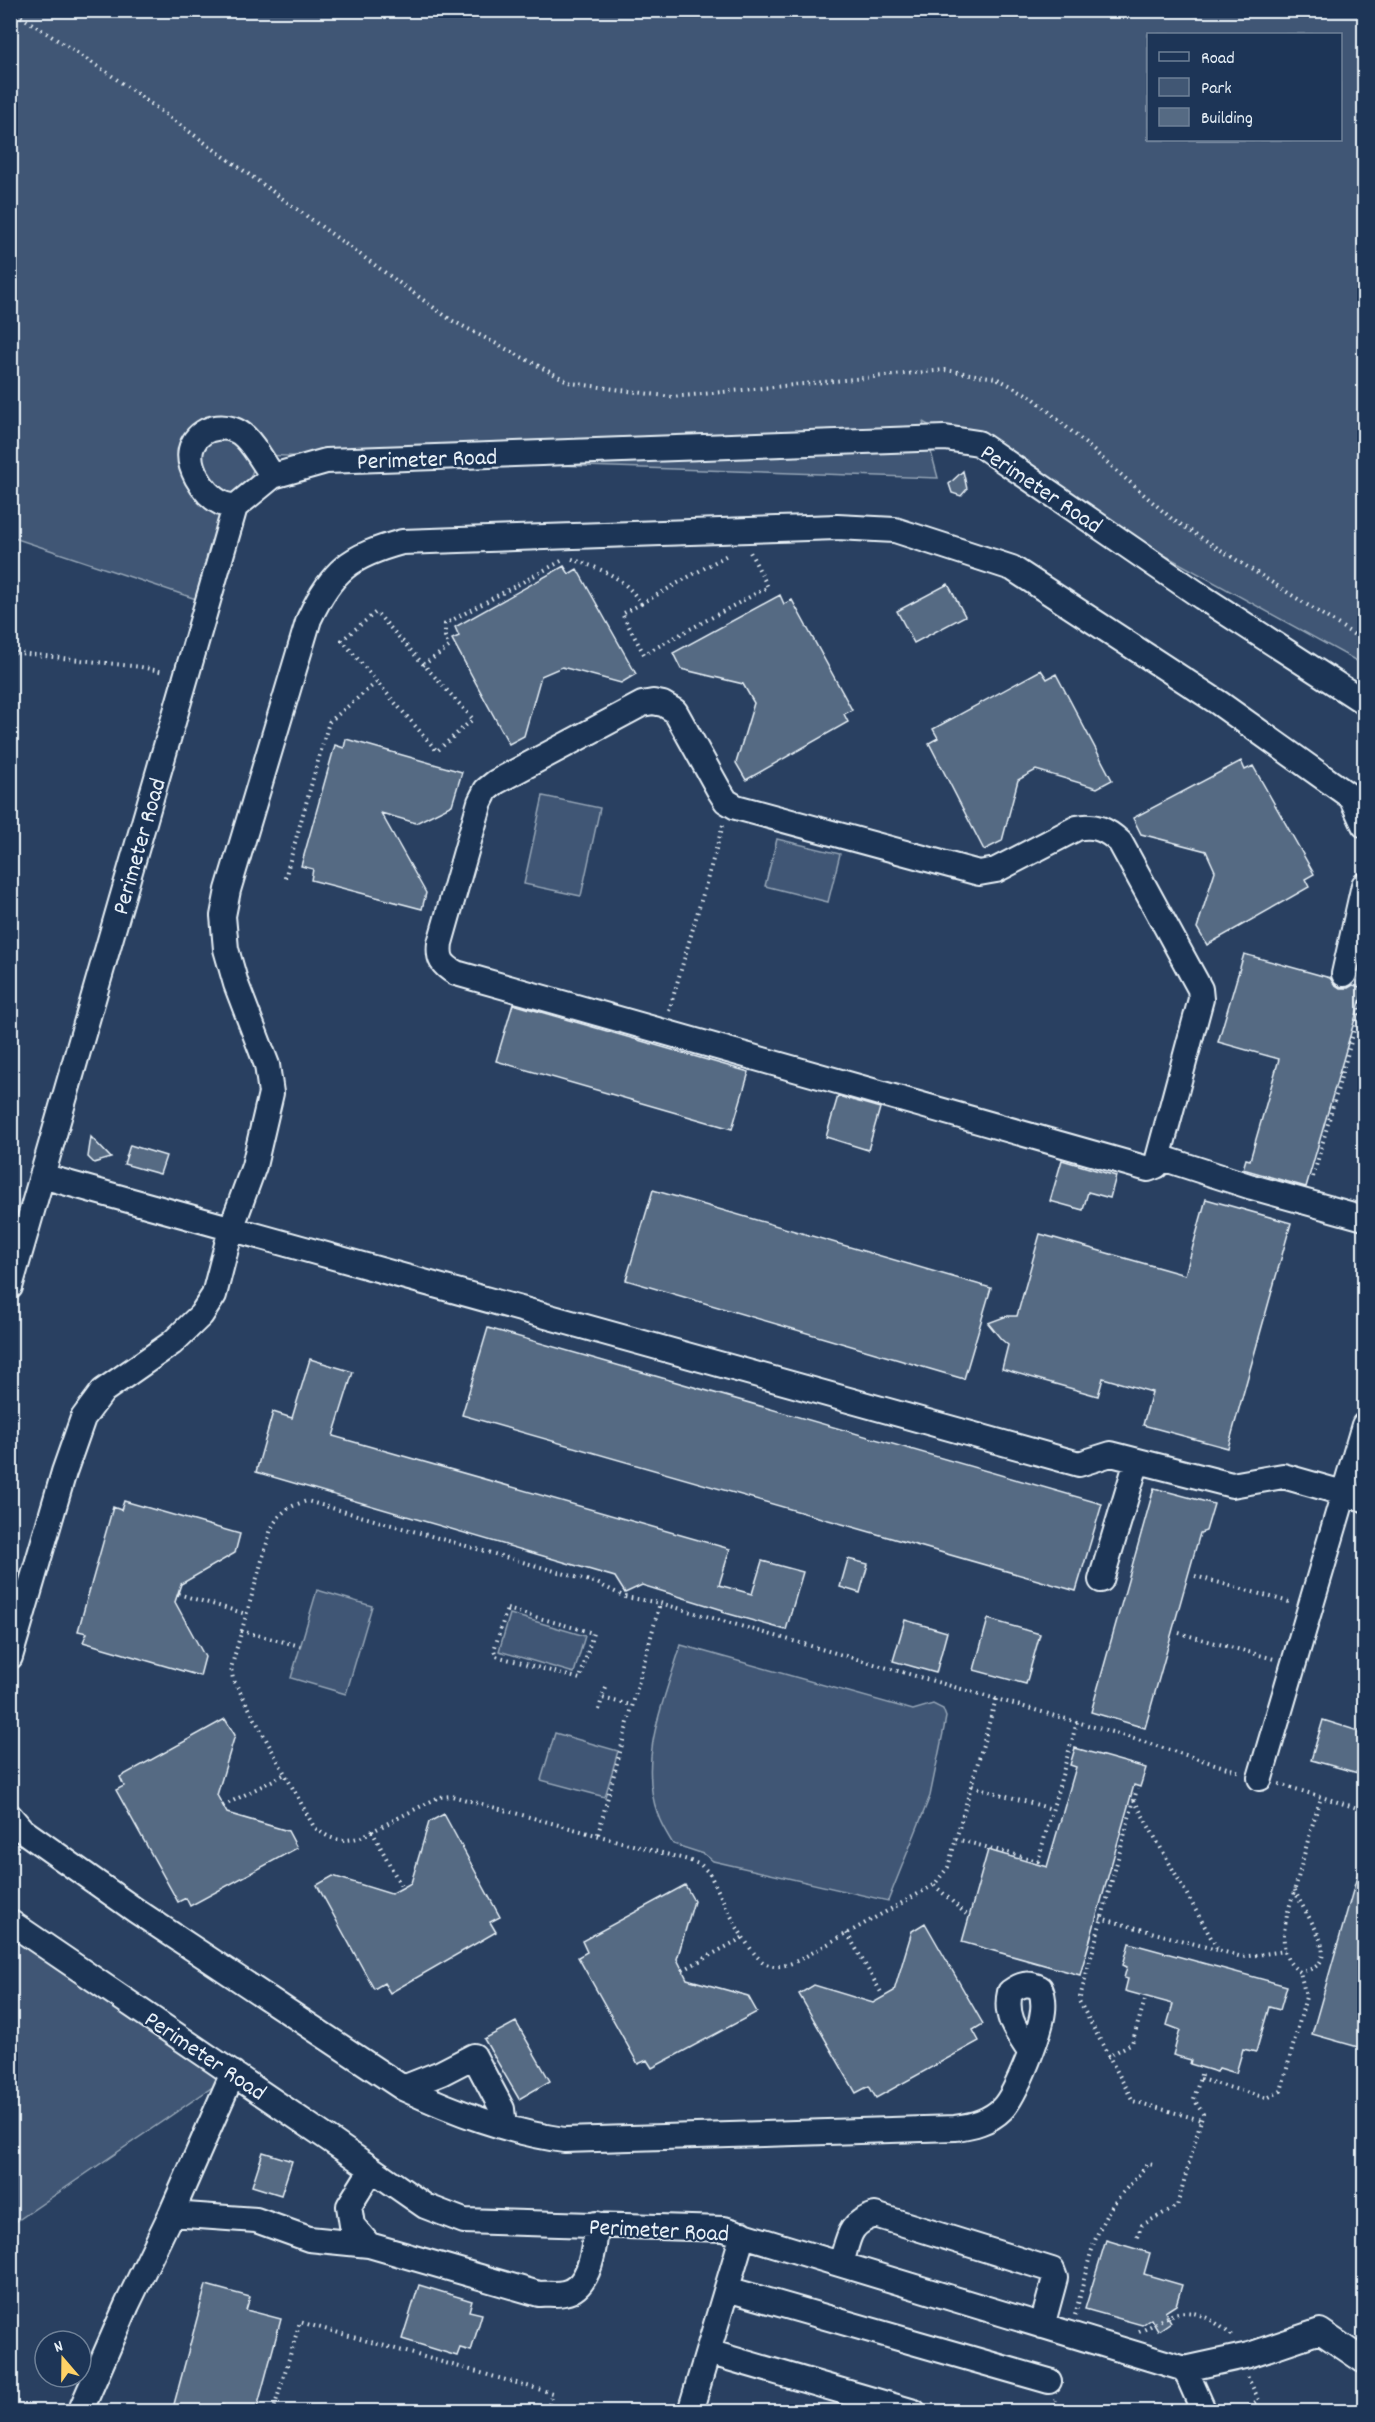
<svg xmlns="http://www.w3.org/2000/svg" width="1375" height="2422" font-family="Dekko,sans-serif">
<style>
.green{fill:#415774;stroke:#94a4b6;stroke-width:1.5;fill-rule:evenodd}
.building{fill:#556a83;stroke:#e8f1f8;stroke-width:1.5}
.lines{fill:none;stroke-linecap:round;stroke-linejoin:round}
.minor-casing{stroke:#e8f1f8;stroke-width:28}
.path{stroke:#e8f1f8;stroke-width:4;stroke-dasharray:1.5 4.5;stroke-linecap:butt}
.minor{stroke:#1d3557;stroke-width:24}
.labels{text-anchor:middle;stroke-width:4.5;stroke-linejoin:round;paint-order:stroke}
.street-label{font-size:24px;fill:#e8f1f8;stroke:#1d3557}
</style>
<rect width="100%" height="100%" fill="#294061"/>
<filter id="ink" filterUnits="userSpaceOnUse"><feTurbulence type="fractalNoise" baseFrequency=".0167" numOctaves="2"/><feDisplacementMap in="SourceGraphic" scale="12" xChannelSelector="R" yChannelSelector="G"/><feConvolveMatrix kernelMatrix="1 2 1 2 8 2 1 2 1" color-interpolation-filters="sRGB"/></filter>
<g filter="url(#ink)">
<path class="green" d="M11 11H1364V665L923 422 938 478 258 455 208 603 11 537ZM1148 34H1340V140H1148Z
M543 796 600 808 581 896 524 884Z
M777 839 840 854 828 902 765 886Z
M317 1590 372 1606 346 1694 291 1678Z
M510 1614 585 1636 574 1673 499 1651Z
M681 1645 913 1710 933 1704 943 1709 946 1717 944 1728 930 1796 888 1901 713 1861 704 1854 673 1844C668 1835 661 1825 658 1815 637 1758 664 1701 681 1645Z
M555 1733 618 1751 605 1797 541 1780Z
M10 1922 233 2073 11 2225H10Z"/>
<path class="building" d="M963 471 967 489 961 496 952 493 949 484Z
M564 566 569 574 577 569 636 674 621 683 562 667 541 676 524 736 509 744 452 639 459 636 455 627Z
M948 584 965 616 914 643 897 611Z
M780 595 784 604 792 600 852 710 844 714 848 722 746 780 736 763 754 703 743 684 681 669 673 653Z
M1041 670 1047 679 1056 674 1112 780 1097 788 1036 770 1018 780 1002 841 984 850 929 743 938 738 933 729Z
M346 739 462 772 452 805 416 823 381 813 426 893 422 909 311 880 313 869 301 866 335 745 344 748Z
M1241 761 1245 770 1253 766 1314 874 1305 879 1309 887 1207 945 1197 928 1215 871 1206 851 1141 834 1133 818Z
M1244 954 1330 978 1334 984 1340 988H1348L1353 985 1364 988 1306 1187 1243 1169 1246 1159 1250 1160 1279 1059 1218 1042Z
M513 1004 749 1072 732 1129 496 1061Z
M838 1096 880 1108 868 1150 826 1137Z
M91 1137 111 1158 94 1163 88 1157Z
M130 1145 166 1156 160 1174 124 1164Z
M1062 1160 1116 1176 1110 1198 1088 1192 1083 1210 1050 1201Z
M653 1190 991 1288 964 1379 626 1280Z
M1206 1199 1291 1223 1228 1448 1143 1425 1152 1392 1103 1378 1098 1396 1002 1369 1008 1345 1001 1339 988 1323 1007 1316H1017L1040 1234 1185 1275Z
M488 1328 1102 1504 1076 1591 462 1415Z
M310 1359 353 1372 333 1436 730 1549 719 1585 752 1594 762 1561 803 1572 786 1630 722 1612 723 1610 642 1585 625 1593 615 1577 256 1472 273 1412 292 1418Z
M1154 1488 1214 1504 1206 1531 1200 1533 1145 1728 1091 1712Z
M124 1501 240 1534 235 1553 181 1584 175 1602 205 1657 200 1676 83 1642 87 1633 78 1631 113 1507 121 1510Z
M848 1559 868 1564 860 1593 840 1587Z
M988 1619 1040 1634 1026 1684 974 1670Z
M905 1620 947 1632 936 1673 893 1661Z
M225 1719 235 1735 217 1795 227 1813 288 1831 297 1848 190 1906 186 1898 178 1902 116 1790 124 1786 120 1777Z
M1323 1720 1365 1733V1775L1311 1760Z
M1075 1748 1146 1768 1140 1787 1134 1785 1080 1975 962 1942 988 1850 1047 1867 1076 1767 1070 1765Z
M444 1814 500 1917 490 1922 496 1932 390 1993 384 1983 374 1989 317 1885 333 1876 391 1894 402 1888 411 1883 429 1822Z
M1360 1866 1365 1867V2049L1312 2034Z
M685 1885 694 1901 677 1959 687 1979 748 1996 757 2012 652 2068 647 2060 638 2064 578 1957 587 1952 582 1941Z
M925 1923 983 2024 973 2030 979 2041 876 2098 869 2086 856 2093 799 1994 814 1985 873 2003 894 1991 912 1931Z
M1129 1943 1287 1986 1280 2010 1269 2007 1256 2052 1243 2049 1236 2073 1219 2068 1217 2072 1190 2064 1191 2060 1173 2055 1180 2030 1167 2025 1173 2004 1125 1991 1128 1979 1124 1978 1127 1967 1123 1965Z
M516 2022 550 2081 519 2099 484 2039Z
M263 2152 292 2161 281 2195 252 2186Z
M1106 2240 1150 2253 1144 2274 1182 2285 1176 2305 1165 2312 1171 2322 1158 2331 1151 2319 1142 2325 1085 2309Z
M206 2285 250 2297 246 2310 281 2319 256 2412H187L173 2408Z
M419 2285 472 2301 469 2311 482 2314 471 2351 460 2348 457 2356 402 2339Z"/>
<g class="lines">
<defs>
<path id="minor" d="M235 507C231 506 225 505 221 503 204 494 183 464 193 444 203 424 231 423 245 437 256 448 264 464 273 476
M653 702 663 704 675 711 719 790 726 801 736 807 979 873 996 870 1077 828C1095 824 1107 830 1120 842L1200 989 1201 999 1156 1166 1148 1169 456 973C442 965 438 959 440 943L480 802 486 790 496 782 642 704Z
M1344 974 1364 885
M1159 1157 1252 1187 1364 1218
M42 1176 1079 1464 1111 1454 1232 1485 1283 1476 1364 1499
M10 1287 235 507 273 476 326 461 945 438 978 443 1202 597 1364 702
M1101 1580 1137 1461
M10 1657 64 1472 83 1418 103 1391 172 1343 201 1315 214 1295 231 1229 254 1166 271 1093 267 1065 236 984 226 949 223 916 228 890 309 619C332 570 350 556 402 542L837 527 895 530 1012 568 1219 703 1351 797 1364 825
M1260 1778 1364 1425
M10 1816 22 1830 135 1910 403 2088C455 2112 507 2132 564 2140L955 2128C972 2126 989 2122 1002 2109 1016 2095 1041 2031 1043 2011 1044 2002 1043 1995 1040 1988 1028 1982 1021 1984 1010 1992 1004 2017 1017 2032 1030 2052
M10 1922 326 2137 425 2206 464 2221 724 2229 1185 2369 1249 2355 1320 2331 1364 2361
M233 2073 171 2214 256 2220 309 2239 369 2245
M403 2088 441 2073 474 2056 502 2109 504 2127
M372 2169 349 2206 352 2225 369 2245 539 2294C547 2293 556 2295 564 2293 591 2288 595 2246 596 2224
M841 2264C849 2238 847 2224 875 2215L1052 2270 1055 2278 1042 2326
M727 2289 1049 2381
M708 2352 914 2412
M1185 2369 1204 2412
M80 2412 127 2305 171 2214
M690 2412 743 2234"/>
</defs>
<use href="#minor" class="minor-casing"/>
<path class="path" d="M11 10 108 73 451 320 571 383 672 397 945 370 996 378 1032 397 1172 519 1364 641
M572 559C601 569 625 577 641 604L622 614 644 654 768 587 749 550
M641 604 729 554
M10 652 141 667 164 672
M423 665 449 647 445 636V624L565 559
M285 878 329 722 377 682 437 751 473 719 376 612 342 640 377 682
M669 1011 723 825
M1313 1177 1364 995
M1195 1576 1289 1602
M178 1594 246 1614
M507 1609 593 1633 580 1679 496 1656 494 1650Z
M241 1631 300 1646
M1179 1633 1274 1659
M606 1688 602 1698 631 1705
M996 1699 948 1867 934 1885 799 1960C788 1965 774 1970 763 1962 744 1948 721 1895 709 1873L701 1865 688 1860 452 1796 439 1797 361 1837C341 1843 330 1840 314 1827L233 1679 231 1668 271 1529C280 1512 289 1506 307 1501L597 1583 625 1597 660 1603 1112 1732 1240 1772
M599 1710 602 1698
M1279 1784 1364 1810
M972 1786 1052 1809
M1134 1800 1218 1950 1242 1957 1285 1951
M223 1806 285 1774
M372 1831 402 1888
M598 1834 660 1603
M956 1839 1038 1861 1077 1722
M934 1885 966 1914
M1295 1890C1303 1915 1350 1964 1300 1972 1292 1966 1287 1961 1285 1951 1280 1927 1292 1901 1298 1878 1305 1851 1312 1824 1321 1798
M1100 1918 1217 1950
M847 1933 882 1994
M683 1970 744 1937
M1107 2057 1132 2043 1145 2000
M1200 2079 1267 2098 1281 2091 1306 1997 1300 1972
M1201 2120 1203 2114 1194 2099 1202 2071
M1137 2237 1142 2225 1177 2206 1201 2120 1133 2101 1079 2001 1137 1789
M1075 2315C1084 2284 1089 2248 1104 2220 1114 2198 1134 2183 1147 2164L1155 2165
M1139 2332C1151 2327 1162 2318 1174 2314 1195 2307 1217 2322 1232 2336
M222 2412 224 2401
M273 2412 300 2322 552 2393 547 2412
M1051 2412 1055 2400
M1239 2412 1259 2400 1247 2376"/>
<use href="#minor" class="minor"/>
</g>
</g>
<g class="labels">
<g class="street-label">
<text transform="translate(427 458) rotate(-2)" y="8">Perimeter Road</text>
<text transform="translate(1042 488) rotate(34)" y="8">Perimeter Road</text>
<text transform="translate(138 846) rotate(-74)" y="8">Perimeter Road</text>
<text transform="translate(206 2055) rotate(34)" y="8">Perimeter Road</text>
<text transform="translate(659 2229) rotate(3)" y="8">Perimeter Road</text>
</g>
</g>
<rect width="1375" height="2422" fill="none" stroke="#1d3557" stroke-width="36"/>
<rect x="18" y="18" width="1339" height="2386" fill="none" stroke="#e8f1f8" stroke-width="2" filter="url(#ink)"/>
<rect x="1147" y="33" width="195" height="108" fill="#1d3557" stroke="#6e8097" stroke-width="1.5"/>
<rect x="1159" y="52" width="30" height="9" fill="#1d3557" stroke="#6e8097" stroke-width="1.5"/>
<text x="1201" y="63" font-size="18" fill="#e8f1f8">Road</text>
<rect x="1159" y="78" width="30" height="18" fill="#415774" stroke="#6e8097" stroke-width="1.5"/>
<text x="1201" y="93" font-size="18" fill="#e8f1f8">Park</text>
<rect x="1159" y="108" width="30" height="18" fill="#556a83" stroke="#6e8097" stroke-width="1.5"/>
<text x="1201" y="123" font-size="18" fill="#e8f1f8">Building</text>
<g transform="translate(63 2359) rotate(340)"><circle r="28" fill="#1d3557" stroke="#6e8097" stroke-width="1.5"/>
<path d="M0-4.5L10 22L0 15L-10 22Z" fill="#ffd166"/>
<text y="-9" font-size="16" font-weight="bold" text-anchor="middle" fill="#e8f1f8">N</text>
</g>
</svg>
